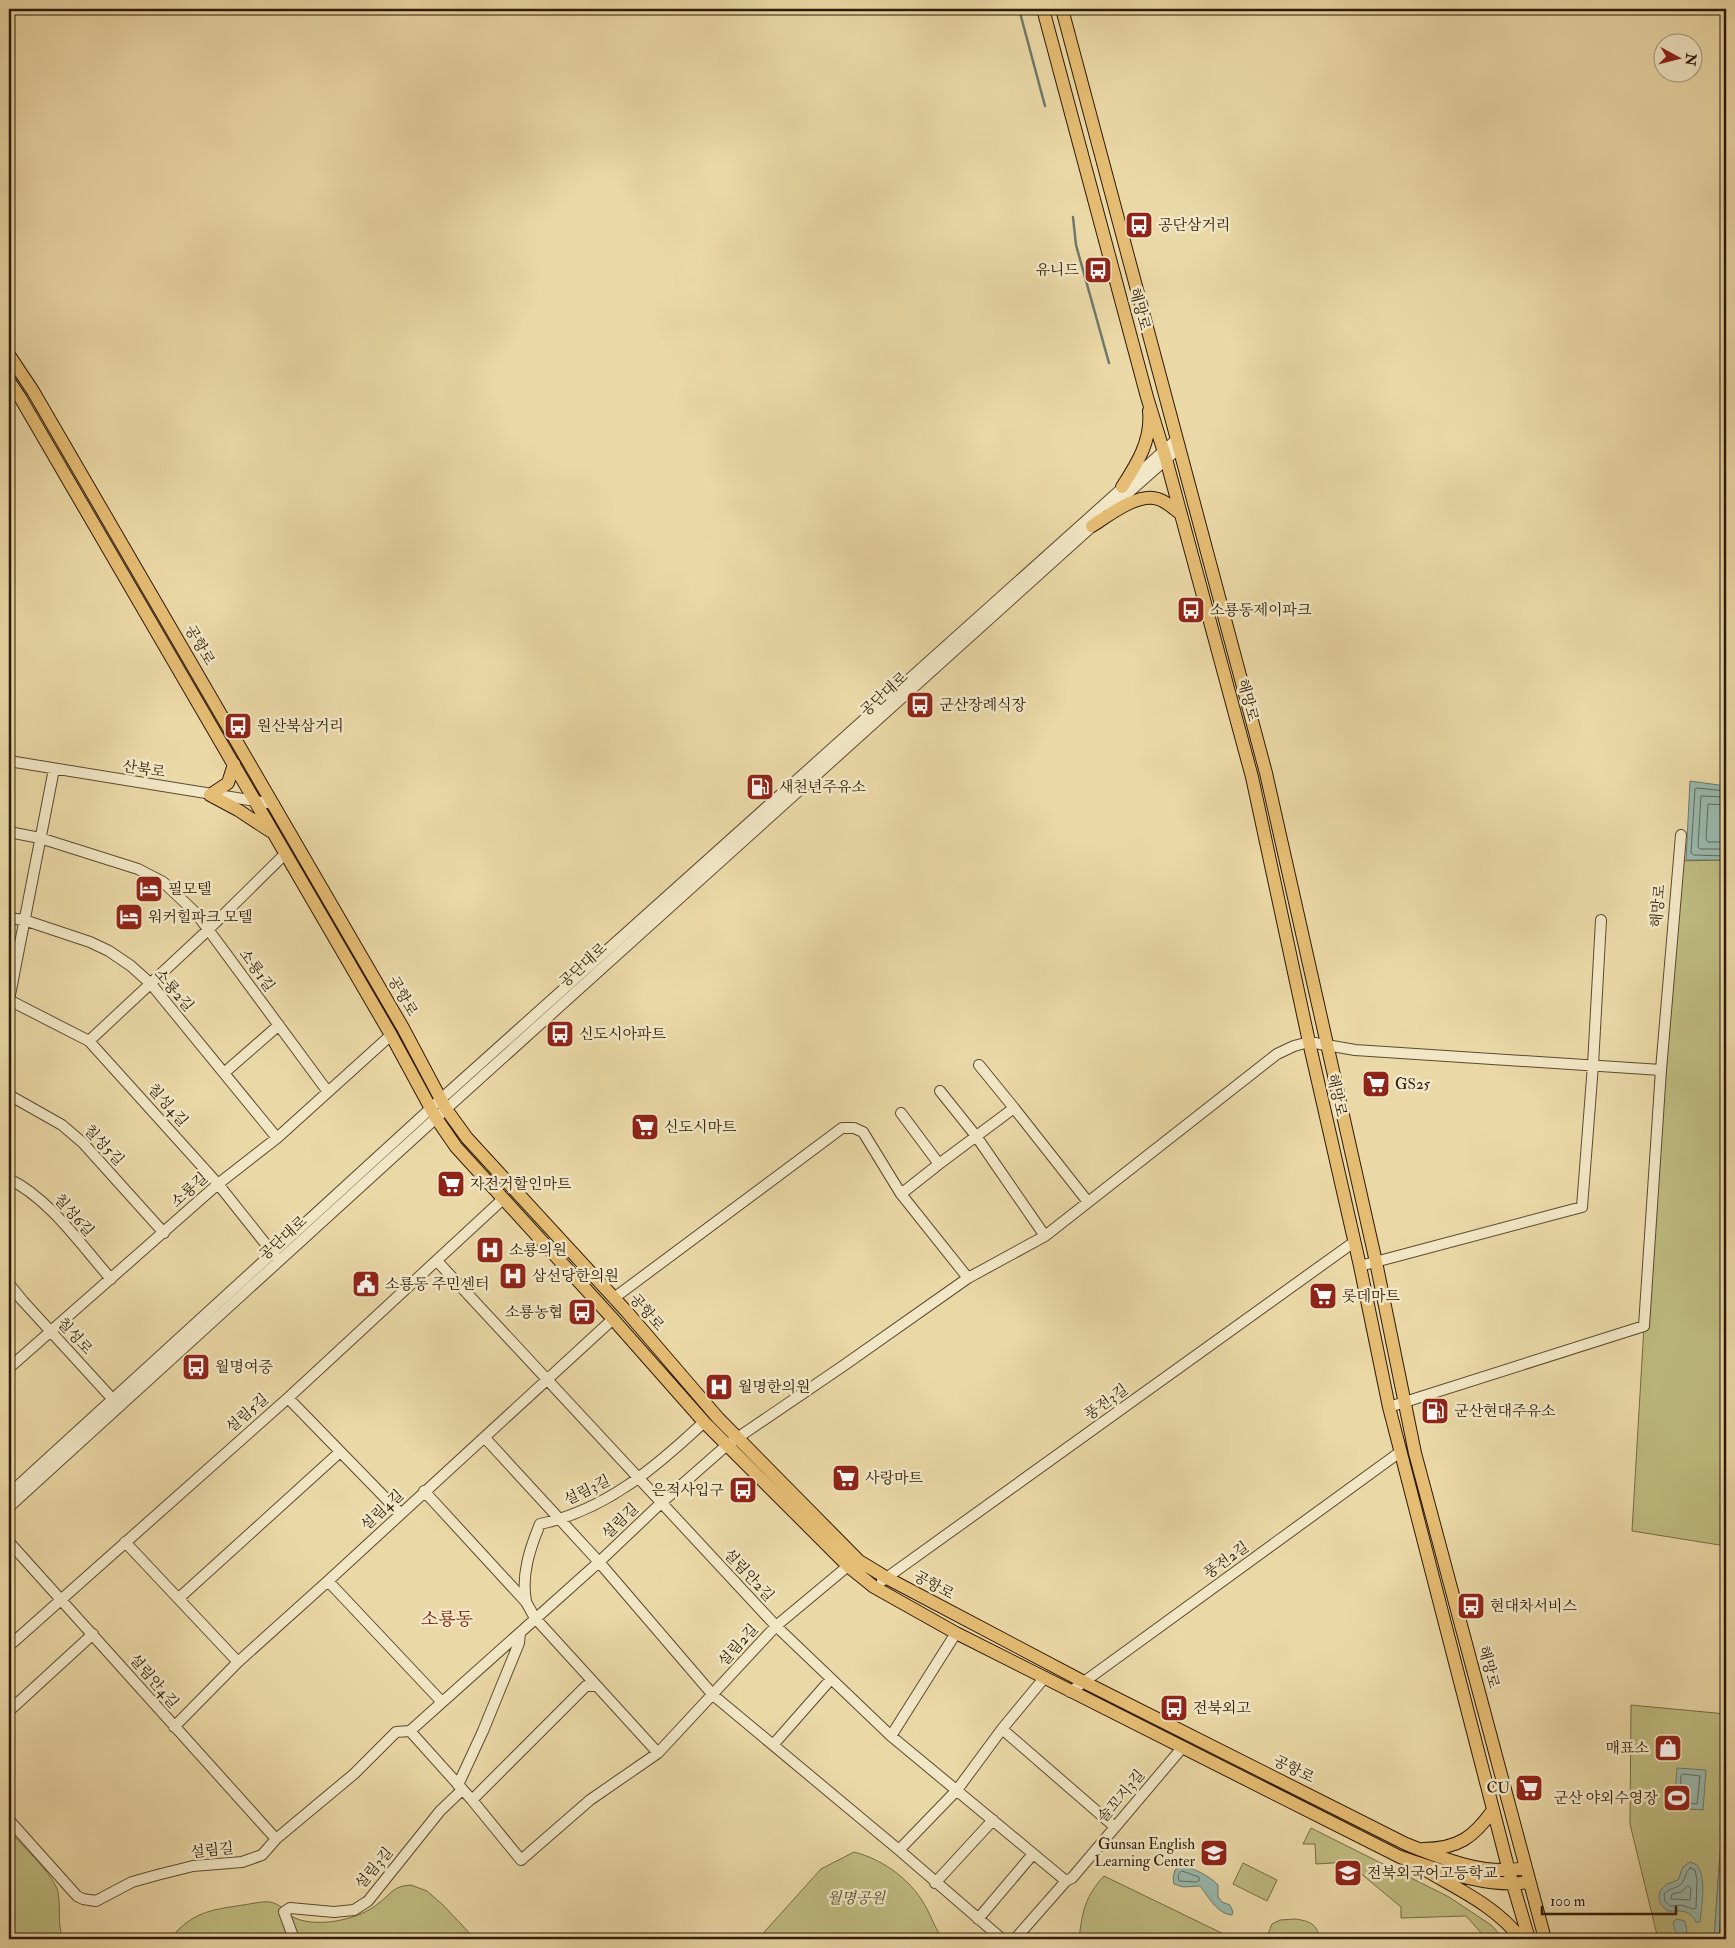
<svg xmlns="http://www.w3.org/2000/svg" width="1735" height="1948" font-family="'IM FELL Double Pica','Noto Serif KR',serif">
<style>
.green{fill:#bfbc81;stroke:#766b44}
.water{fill:#99b9ae;stroke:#6e796b}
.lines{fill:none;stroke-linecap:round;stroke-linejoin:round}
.shore{stroke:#636a5a;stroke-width:1}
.stream{stroke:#6e796b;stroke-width:2.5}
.minor-casing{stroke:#5c4a2f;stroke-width:12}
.major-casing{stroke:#2d1a07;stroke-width:14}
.minor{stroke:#f1e6c5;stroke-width:10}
.major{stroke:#e5bc73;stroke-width:12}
.labels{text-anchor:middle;stroke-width:5;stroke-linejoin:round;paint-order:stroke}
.poi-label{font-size:15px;fill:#2d1a07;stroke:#f1e6c5;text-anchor:start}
.street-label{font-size:15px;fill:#2d1a07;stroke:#f1e6c5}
.park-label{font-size:15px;font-style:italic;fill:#594b2c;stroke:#f1e6c5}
.quarter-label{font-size:18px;fill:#7a1f14;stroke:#f1e6c5}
</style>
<rect width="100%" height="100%" fill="#ead8a6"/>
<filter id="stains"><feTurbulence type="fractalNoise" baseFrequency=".004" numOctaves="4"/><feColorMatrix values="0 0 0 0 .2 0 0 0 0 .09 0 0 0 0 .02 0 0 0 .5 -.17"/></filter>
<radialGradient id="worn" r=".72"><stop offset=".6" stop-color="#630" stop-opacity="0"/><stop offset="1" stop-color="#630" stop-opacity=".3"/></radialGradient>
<path class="green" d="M1726 860V1546L1632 1531 1644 1326 1678 861Z
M1631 1705 1726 1714V1771L1714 1939H1658L1630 1824Z
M1311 1828 1449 1897 1491 1925 1504 1939H1484V1936L1466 1916 1401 1918V1907L1347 1862 1316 1864 1315 1844H1303Z
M9 1831C22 1845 54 1875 58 1892 61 1908 57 1924 63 1939H9Z
M854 1852C885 1860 914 1882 928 1911 933 1921 936 1930 943 1939H758L821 1869Z
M1243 1863 1277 1880 1267 1901 1233 1884Z
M1104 1876 1234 1939H1079C1082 1913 1085 1896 1104 1876Z
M411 1885 427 1891 443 1905 475 1939H170C192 1912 210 1910 243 1905 251 1904 262 1901 270 1902 282 1904 286 1914 295 1918 308 1924 328 1923 341 1920 355 1917 368 1912 379 1903 392 1893 393 1886 411 1885Z
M1295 1919C1310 1921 1317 1924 1320 1939H1266L1272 1924 1280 1920Z"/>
<path class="water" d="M1690 781 1726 786V860H1686Z
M1677 1768 1706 1770 1703 1810 1674 1808Z
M1726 1771V1939H1714Z
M1690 1862C1710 1865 1701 1908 1700 1922H1696C1689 1909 1681 1911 1668 1911 1661 1906 1657 1900 1660 1891L1667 1884 1678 1880 1683 1867Z
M1183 1865C1195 1870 1209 1875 1218 1885V1897L1222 1902 1230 1905 1233 1912 1232 1915C1217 1914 1208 1896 1200 1886L1183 1887 1174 1884 1173 1878 1175 1870Z
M1677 1919 1685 1921 1687 1932C1683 1935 1678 1935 1675 1931L1673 1922Z"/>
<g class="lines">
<path class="shore" d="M1726 791 1697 788 1695 789 1691 853 1694 855 1726 856
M1726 797 1701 796 1698 847 1700 849H1726
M1726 805 1708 804 1706 839 1708 842H1726
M1684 1774 1700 1776 1697 1804 1680 1802 1681 1776Z
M1690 1868 1695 1870 1697 1880 1696 1908 1693 1909 1681 1905 1670 1906 1665 1901 1664 1894C1670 1887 1677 1889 1682 1883 1686 1878 1685 1872 1690 1868Z
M1182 1871 1199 1877V1881L1196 1882 1179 1881 1178 1875Z
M1688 1886 1691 1888 1690 1900 1671 1899 1672 1894 1681 1892Z
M1719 1939 1726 1840"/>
<path class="stream" d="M1019 9 1045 106
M1073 217 1076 245 1109 363"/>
<defs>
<path id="minor" d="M1110 509 1179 448
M9 761 274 804
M9 832 40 838 138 869 163 882 196 913 328 1092
M9 918 24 920 90 942 109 951 131 966 151 984 277 1138
M9 1000 89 1041 218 1184 276 1257
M9 1000 54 769
M89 1041 209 929 285 854
M224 1073 279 1025
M940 1091 976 1136 1045 1236
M9 1095 62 1125 83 1143 164 1233
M1014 1108 1088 1202
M901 1113 939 1164 901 1194
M939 1164 1014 1108 979 1065
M9 1179C50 1199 81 1245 111 1279
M437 1261 776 1626 891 1736 1066 1881
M1360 1266 1582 1207 1593 1065 1601 920
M9 1284 22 1300 118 1405
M614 1298 842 1128H854L863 1132 901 1194 968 1278
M9 1368 218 1184 277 1138 391 1035
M288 1398 400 1513
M1389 1407 1644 1326 1661 1070 1681 835
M485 1438 599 1562 713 1695 899 1850 1002 1939
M424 1491 526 1602 535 1618 658 1753
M9 1494 441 1099 1177 439
M9 1507 436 1118 1098 521
M9 1542 276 1839
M125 1542 238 1662
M328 1581 441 1701
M882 1581 1354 1242
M179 1598 340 1452
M526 1601C521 1575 530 1548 540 1524 606 1510 656 1467 704 1422
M9 1646 288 1398 503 1199
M1070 1692 1400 1452
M9 1711 93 1634
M174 1727 238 1662 328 1581 613 1319
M1002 1729 1115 1827
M410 1731 472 1800 521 1860 590 1800 658 1753 776 1626 848 1566
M891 1736 956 1633
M773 1745 831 1679
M458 1785 483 1731 519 1643 520 1633
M472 1800 586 1686H596
M9 1820 77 1896 83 1899 96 1901 132 1882 157 1875 193 1866 242 1862 262 1855 276 1839 354 1774 396 1732 410 1731 599 1562 661 1503 727 1445 843 1366 968 1278 1045 1236 1277 1054 1294 1046 1309 1042 1355 1050 1661 1070
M899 1850 957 1790 1002 1729 1045 1677
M935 1883 993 1820
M978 1919 1033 1854
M294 1939 284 1912 290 1908 334 1912 354 1910 368 1901 440 1811 462 1790
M1015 1939 1066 1881 1072 1878 1182 1748"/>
<path id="major" d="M1043 9 1147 397 1166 459 1252 777 1309 1042 1360 1266 1389 1407 1509 1871 1529 1939
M1062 9 1266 773 1376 1262 1415 1453 1545 1939
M9 355 33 391 403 1028 446 1109 467 1138 627 1312 718 1418 859 1561 887 1578 1084 1682 1406 1844C1444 1859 1484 1876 1525 1868
M9 381 21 399 391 1035 436 1118 456 1147 613 1319 704 1422 848 1566 874 1587 956 1633 1400 1857C1439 1870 1489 1889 1529 1882
M1122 487C1137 464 1152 440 1149 411
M1092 526C1108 516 1138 492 1158 499 1166 501 1174 509 1181 514
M210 795 238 810 270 831
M210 795 228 783 234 764
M1423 1849C1458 1849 1474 1837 1493 1810
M1427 1871C1460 1890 1498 1908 1521 1939"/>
</defs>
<use href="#minor" class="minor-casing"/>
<use href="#major" class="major-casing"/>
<use href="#minor" class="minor"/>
<use href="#major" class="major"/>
</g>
<defs>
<symbol id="bus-square" viewBox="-11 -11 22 22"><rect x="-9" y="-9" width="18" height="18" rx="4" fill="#8f2418" stroke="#f1e6c5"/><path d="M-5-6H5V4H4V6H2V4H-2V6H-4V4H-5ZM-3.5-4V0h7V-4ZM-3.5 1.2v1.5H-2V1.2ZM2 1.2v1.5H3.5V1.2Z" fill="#fff"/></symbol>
<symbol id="fuel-square" viewBox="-11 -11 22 22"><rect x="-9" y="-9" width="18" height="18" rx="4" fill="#8f2418" stroke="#f1e6c5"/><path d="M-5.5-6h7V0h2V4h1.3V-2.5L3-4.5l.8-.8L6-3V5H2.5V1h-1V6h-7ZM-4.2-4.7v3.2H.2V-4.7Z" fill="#fff"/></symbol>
<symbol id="hotel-square" viewBox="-11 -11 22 22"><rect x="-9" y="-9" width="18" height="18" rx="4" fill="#8f2418" stroke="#f1e6c5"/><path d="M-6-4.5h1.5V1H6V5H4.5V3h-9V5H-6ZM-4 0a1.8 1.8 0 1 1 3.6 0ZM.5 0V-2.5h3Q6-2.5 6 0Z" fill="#fff"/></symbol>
<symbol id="supermarket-square" viewBox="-11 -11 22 22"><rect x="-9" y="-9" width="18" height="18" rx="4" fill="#8f2418" stroke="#f1e6c5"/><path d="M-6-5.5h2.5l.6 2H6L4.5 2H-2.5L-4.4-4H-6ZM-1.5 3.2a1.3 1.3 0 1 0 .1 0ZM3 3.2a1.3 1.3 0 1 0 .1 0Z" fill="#fff"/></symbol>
<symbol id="hospital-square" viewBox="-11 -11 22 22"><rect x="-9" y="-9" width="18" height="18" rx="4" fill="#8f2418" stroke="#f1e6c5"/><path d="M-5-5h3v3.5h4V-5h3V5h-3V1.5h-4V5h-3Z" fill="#fff"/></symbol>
<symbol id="civic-square" viewBox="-11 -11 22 22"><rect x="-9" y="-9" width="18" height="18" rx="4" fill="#8f2418" stroke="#f1e6c5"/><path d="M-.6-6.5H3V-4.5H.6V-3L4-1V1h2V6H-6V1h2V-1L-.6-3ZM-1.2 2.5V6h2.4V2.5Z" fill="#fff"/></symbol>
<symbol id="shop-square" viewBox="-11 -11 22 22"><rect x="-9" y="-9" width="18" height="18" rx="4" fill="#8f2418" stroke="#f1e6c5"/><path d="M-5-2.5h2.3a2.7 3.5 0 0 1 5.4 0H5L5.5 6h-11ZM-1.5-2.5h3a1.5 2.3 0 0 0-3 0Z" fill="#fff"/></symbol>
<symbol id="stadium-square" viewBox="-11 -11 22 22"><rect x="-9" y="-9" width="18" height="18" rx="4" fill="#8f2418" stroke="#f1e6c5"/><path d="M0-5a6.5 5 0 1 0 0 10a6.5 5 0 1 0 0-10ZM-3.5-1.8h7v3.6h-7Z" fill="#fff"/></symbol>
<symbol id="school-square" viewBox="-11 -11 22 22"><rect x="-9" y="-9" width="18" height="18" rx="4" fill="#8f2418" stroke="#f1e6c5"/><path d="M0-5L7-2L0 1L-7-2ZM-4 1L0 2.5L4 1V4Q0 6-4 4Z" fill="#fff"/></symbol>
</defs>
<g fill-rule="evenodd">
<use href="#bus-square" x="1123" y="209" width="32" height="32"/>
<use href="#bus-square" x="1082" y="254" width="32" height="32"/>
<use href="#bus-square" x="1175" y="594" width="32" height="32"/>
<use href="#bus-square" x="904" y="689" width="32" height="32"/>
<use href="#bus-square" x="222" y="710" width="32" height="32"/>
<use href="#fuel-square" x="744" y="771" width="32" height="32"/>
<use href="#hotel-square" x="133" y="873" width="32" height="32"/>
<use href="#hotel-square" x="113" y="901" width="32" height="32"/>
<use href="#bus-square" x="544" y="1018" width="32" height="32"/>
<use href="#supermarket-square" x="1360" y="1068" width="32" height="32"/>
<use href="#supermarket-square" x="629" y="1111" width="32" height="32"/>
<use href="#supermarket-square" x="435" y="1168" width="32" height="32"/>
<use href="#hospital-square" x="474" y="1234" width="32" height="32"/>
<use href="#hospital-square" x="497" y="1260" width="32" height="32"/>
<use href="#civic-square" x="350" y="1268" width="32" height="32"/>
<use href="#supermarket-square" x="1307" y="1280" width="32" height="32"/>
<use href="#bus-square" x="566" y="1296" width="32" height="32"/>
<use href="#bus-square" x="180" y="1351" width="32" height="32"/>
<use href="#hospital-square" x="703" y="1371" width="32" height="32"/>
<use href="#fuel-square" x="1419" y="1395" width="32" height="32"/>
<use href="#supermarket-square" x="830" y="1462" width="32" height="32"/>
<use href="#bus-square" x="727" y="1474" width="32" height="32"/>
<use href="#bus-square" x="1455" y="1590" width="32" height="32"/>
<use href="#bus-square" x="1158" y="1692" width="32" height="32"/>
<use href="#shop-square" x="1652" y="1732" width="32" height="32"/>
<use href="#supermarket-square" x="1513" y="1772" width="32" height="32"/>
<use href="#stadium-square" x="1661" y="1782" width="32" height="32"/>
<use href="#school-square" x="1198" y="1837" width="32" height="32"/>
<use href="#school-square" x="1332" y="1857" width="32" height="32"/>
</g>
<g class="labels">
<g class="poi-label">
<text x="1158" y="230">공단삼거리</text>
<text x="1079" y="275" text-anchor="end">유니드</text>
<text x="1210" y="615">소룡동제이파크</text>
<text x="939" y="710">군산장례식장</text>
<text x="257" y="731">원산북삼거리</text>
<text x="779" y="792">새천년주유소</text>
<text x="168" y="894">필모텔</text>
<text x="148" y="922">워커힐파크 모텔</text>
<text x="579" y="1039">신도시아파트</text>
<text x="1395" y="1089">GS25</text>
<text x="664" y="1132">신도시마트</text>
<text x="470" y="1189">자전거할인마트</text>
<text x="509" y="1255">소룡의원</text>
<text x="532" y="1281">삼선당한의원</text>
<text x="385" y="1289">소룡동 주민센터</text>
<text x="1342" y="1301">롯데마트</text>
<text x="563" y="1317" text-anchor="end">소룡농협</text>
<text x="215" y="1372">월명여중</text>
<text x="738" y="1392">월명한의원</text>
<text x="1454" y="1416">군산현대주유소</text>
<text x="865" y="1483">사랑마트</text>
<text x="724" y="1495" text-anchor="end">은적사입구</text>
<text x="1490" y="1611">현대차서비스</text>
<text x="1193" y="1713">전북외고</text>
<text x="1649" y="1753" text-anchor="end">매표소</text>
<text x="1510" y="1793" text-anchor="end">CU</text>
<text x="1658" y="1803" text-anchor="end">군산 야외수영장</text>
<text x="1195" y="1849" text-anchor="end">Gunsan English<tspan x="1195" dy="17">Learning Center</tspan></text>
<text x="1367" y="1878">전북외국어고등학교</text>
</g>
<g class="street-label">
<text transform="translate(1140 309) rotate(75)" y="5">해망로</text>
<text transform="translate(200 645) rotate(60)" y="5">공항로</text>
<text transform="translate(884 694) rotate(-42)" y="5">공단대로</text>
<text transform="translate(1248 700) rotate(75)" y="5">해망로</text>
<text transform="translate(144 769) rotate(9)" y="5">산북로</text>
<text transform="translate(1658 906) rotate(-85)" y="5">해망로</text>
<text transform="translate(583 965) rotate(-42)" y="5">공단대로</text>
<text transform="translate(257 970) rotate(54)" y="5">소룡1길</text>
<text transform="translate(174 990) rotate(49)" y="5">소룡2길</text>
<text transform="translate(403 996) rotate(60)" y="5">공항로</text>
<text transform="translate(1337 1095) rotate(77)" y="5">해망로</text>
<text transform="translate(168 1105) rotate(48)" y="5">칠성4길</text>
<text transform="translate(104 1145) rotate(46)" y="5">칠성5길</text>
<text transform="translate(189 1190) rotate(-42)" y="5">소룡길</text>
<text transform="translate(74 1215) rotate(48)" y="5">칠성6길</text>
<text transform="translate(283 1238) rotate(-42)" y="5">공단대로</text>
<text transform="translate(647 1312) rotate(49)" y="5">공항로</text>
<text transform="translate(75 1336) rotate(47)" y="5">칠성로</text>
<text transform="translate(1106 1402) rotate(-36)" y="5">풍전3길</text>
<text transform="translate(247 1413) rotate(-41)" y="5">설림5길</text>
<text transform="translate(587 1490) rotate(-26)" y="5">설림3길</text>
<text transform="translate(382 1510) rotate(-43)" y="5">설림4길</text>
<text transform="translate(620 1521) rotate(-44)" y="5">설림길</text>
<text transform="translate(1226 1560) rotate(-36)" y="5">풍전2길</text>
<text transform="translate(749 1575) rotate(47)" y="5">설림안2길</text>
<text transform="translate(934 1585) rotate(28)" y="5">공항로</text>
<text transform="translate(738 1645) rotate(-48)" y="5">설림2길</text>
<text transform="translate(1489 1667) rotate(75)" y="5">해망로</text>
<text transform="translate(154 1681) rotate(49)" y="5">설림안4길</text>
<text transform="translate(1294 1769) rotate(26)" y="5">공항로</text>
<text transform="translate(1121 1796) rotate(-50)" y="5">솔꼬지3길</text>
<text transform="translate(212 1850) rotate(-6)" y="5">설림길</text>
<text transform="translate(374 1868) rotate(-50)" y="5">설림3길</text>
</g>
<g class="park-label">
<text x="856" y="1903">월명공원</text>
</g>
<g class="quarter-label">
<text x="447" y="1625">소룡동</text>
</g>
</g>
<rect width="1735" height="1948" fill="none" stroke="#ead8a6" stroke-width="30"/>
<rect x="10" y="10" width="1715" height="1928" fill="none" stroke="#2d1a07" stroke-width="2.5"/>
<rect x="15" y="15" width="1705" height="1918" fill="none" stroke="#2d1a07"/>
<g transform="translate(1678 58) rotate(97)"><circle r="24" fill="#f1e6c5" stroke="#a39479"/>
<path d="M0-4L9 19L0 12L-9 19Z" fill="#8f2418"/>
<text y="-8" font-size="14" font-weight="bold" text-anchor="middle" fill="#2d1a07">N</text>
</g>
<path d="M1542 1906v8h134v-8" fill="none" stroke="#2d1a07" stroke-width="2.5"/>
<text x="1550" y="1906" font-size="15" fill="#2d1a07" stroke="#f1e6c5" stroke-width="4" paint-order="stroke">100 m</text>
<rect width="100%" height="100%" filter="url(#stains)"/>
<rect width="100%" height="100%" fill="url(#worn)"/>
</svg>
